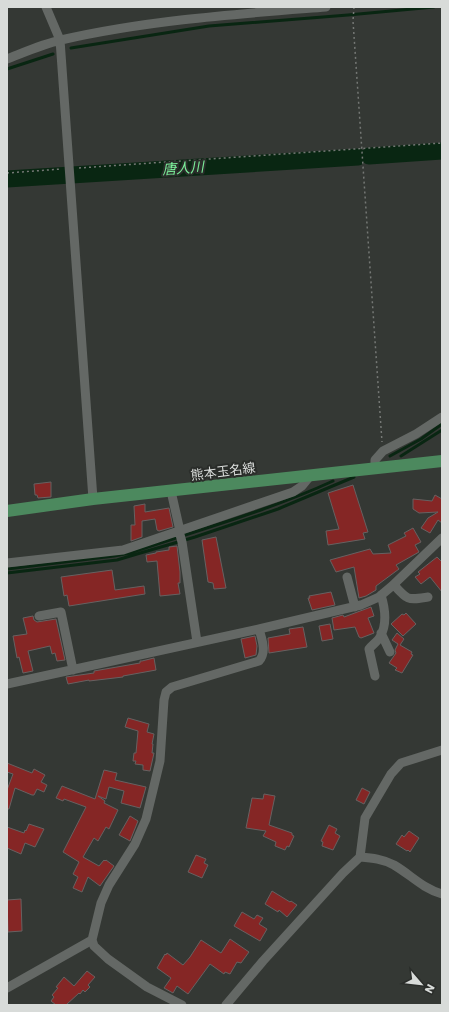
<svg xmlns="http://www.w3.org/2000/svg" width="449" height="1012" font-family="Poppins,'Noto Sans JP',sans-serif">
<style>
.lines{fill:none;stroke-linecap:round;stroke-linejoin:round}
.stream{stroke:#092612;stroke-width:3}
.river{stroke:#092612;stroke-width:17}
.building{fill:#852625;stroke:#676161}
.path{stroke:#757875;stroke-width:1.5;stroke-dasharray:2 3;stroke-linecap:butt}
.street{stroke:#646865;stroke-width:9}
.primary{stroke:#4c895e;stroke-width:12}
.labels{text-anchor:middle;stroke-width:4;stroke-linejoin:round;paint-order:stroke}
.street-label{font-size:13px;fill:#d8dbd9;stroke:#2a2d2a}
.water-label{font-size:14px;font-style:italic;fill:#7bef9a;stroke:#2a2d2a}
</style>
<rect width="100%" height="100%" fill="#343834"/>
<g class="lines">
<path class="stream" d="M71 48 209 26 348 15 434 7
M7 69 53 54
M390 456 421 439 442 424
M401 456 442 430
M7 569 114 556 130 553C198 530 268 511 333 481
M7 573 117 560 137 554 195 537 278 509 354 477"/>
<path class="river" d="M369 156 442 151
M7 179 358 157"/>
</g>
<path class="building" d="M51 482V497L38 498 37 495H35L34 484Z
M353 485 368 532 363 533 365 539 328 545 326 531 339 529 328 493Z
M435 495 442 499V523L438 520 430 533 421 528 428 518 438 512 419 513 413 509V499L432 501Z
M145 504V512L169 508 173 527 159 531 157 530 155 519 142 521V537L131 541V525H135L134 506Z
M413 528 421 542 415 545 419 552 396 565 399 569 376 586V590L366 596 359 598 354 567 336 572 330 560 370 549 373 554 391 553 388 545 406 536 404 533Z
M216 537 226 588 214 589 213 583 208 582 202 540Z
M177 546 180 572V583H178L180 594 160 596 157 561 147 562 146 555 156 553V552L169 550V547Z
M437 557 442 562V592L430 577 421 584 415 577 420 574 418 572Z
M112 570 115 590 144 586 145 594 69 606 67 595 64 596 61 577Z
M331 592 335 605 312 610 308 598H310L309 596Z
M371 607 374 616 368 618 374 633 361 638 359 637 355 627 334 630 332 618 343 615 344 617Z
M406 613 416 624 403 636 391 624 402 614 404 615Z
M33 616 34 620 37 622 56 619 65 660 57 661 55 653 52 654 50 646 28 651 33 671 23 673 19 657 17 658 13 636 27 634 23 618Z
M330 624 333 639 322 641 319 626Z
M303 627 307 647 269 653 268 638 290 634 289 629Z
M397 633 404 639 400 645 412 652 411 654 413 655 402 673 395 670 397 668 389 663 396 653 395 650 398 644 392 640Z
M255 636 257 646 256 655 245 658 241 639Z
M154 658 156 670 123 676V677L89 681V680L68 684 66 677 94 673V671L140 663V661H142Z
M128 718 149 724 147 732 154 734 152 744H153L152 753H154L150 771 143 770V765L135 764 136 761H133L134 753H136L138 731 125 727Z
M7 763 32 773 34 769 45 775 41 782 47 785 44 792 37 789 34 795H32L15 788 9 809H7V790L13 774 7 772Z
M104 770 117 773 115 780 146 787 140 808 121 803 124 791 109 787 106 799 98 796 105 801 104 803 118 810 109 829 106 827 98 841 94 838 83 857 99 866 104 860 105 861 106 860 114 866 100 886 88 877 82 892 73 888 78 877 73 874 79 862 63 852 86 807 64 799 63 801 56 798 62 786 95 799Z
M362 788 370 792 364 804 356 800Z
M264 794 275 796 269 825 292 833V835L294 836 289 847 287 846 285 850 275 846 276 842 263 836 266 831 246 828 252 798 263 799Z
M130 816 138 821 130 841 119 835Z
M29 824 44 829 35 847 25 843 21 854 7 848V827L24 833 25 830 26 831Z
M329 825 337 829 335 833 340 836 333 850 322 846 323 842 321 841Z
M409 831 419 838 410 852 408 850 407 851 396 844 402 835 404 837Z
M196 855 206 859 204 863 208 865 202 878 188 872Z
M272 891 290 902 291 901 297 905 287 917 279 910 278 912 265 904Z
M21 899 22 931 8 932 7 900Z
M242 912 254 919 257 915 263 918 259 924 267 929 260 941 234 926Z
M230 939 249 952 241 963 237 962 230 974 225 972 224 974 210 964 188 994 177 986 173 993 164 988 171 978 157 968 165 954 166 955 167 953 183 965 190 957 201 940 221 953Z
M87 971 95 977 88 985 90 987 85 992 83 990 80 994 79 993 66 1005H56L51 1001 54 997 52 995 58 988 56 987 64 977 74 986Z"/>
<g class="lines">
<path class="path" d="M354 7 353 21 382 442
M79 168 442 143
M7 173 61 169"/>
<path class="street" d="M46 7 60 40 93 499
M7 59C25 52 43 44 61 40 148 20 238 14 326 7
M375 468V460L383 451 416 434 442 417
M171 491 180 531
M179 531 182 542 197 642
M7 563 123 550 293 492 302 486 311 475
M347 577 355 607
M394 585C408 601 408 600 428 597
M39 616 61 612 73 670
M381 633 390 652
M375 676 369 649C372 645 378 641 380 637 387 625 385 608 381 595
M7 684 259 629 361 605 379 597 392 586 442 538
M360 857C372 858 383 859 394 865 411 875 422 888 442 894
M7 988 92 940
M182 1005 147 987 108 959 94 946 92 940 101 903 109 885 135 844 146 819 160 761 164 700 166 692 172 687 259 661C267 652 262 640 259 629
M226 1005 263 961 343 873 360 857 365 818 391 774 401 763 442 750"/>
<path class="primary" d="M7 511 93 499 442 461"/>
</g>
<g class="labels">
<g class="street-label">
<text transform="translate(223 471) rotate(-7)" y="5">熊本玉名線</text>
</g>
<g class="water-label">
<text transform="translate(183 168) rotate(-4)" y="5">唐人川</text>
</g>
</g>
<rect width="449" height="1012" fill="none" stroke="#d8dbd9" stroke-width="16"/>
<g transform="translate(421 984) rotate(118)" stroke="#2a2d2a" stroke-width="3" paint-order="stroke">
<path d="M0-3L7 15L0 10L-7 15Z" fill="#d8dbd9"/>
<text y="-6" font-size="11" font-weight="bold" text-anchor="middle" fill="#d8dbd9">N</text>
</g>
</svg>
